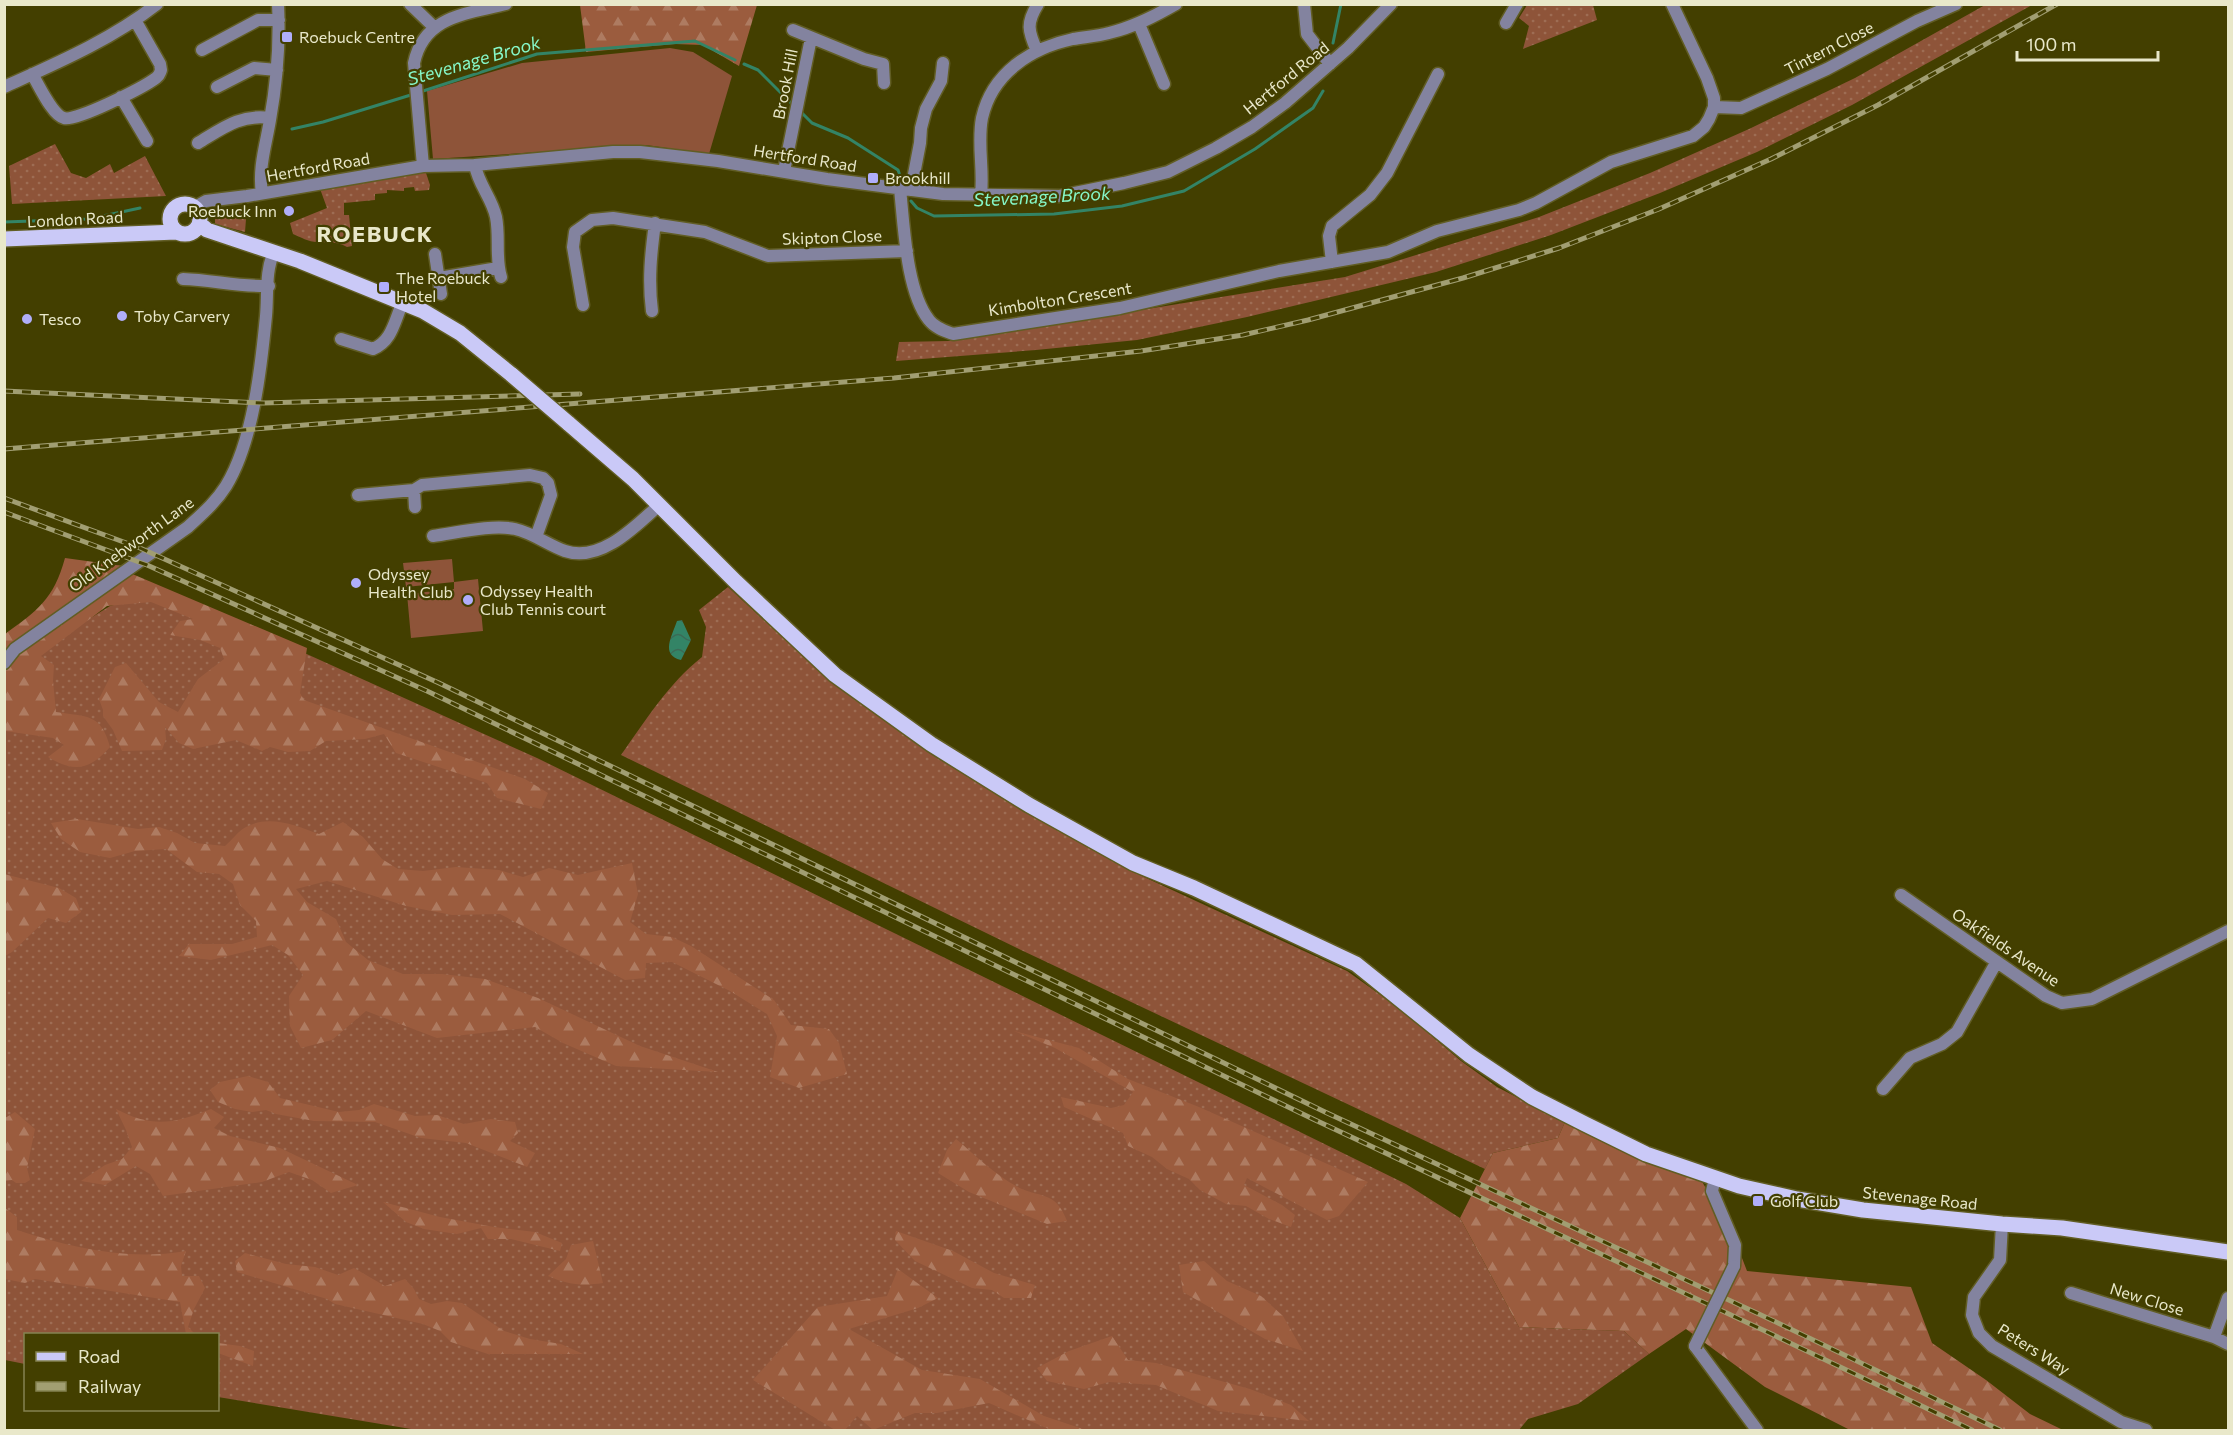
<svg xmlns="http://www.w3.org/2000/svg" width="2233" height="1435" font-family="Commissioner,sans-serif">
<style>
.grass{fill:url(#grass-dots)}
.forest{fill:url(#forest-firs)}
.garden{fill:#8e5439}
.water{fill:url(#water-waves)}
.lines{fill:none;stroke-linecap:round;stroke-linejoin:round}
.stream{stroke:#338466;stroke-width:3}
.minor-casing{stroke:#615d24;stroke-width:15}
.major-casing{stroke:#615d24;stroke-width:18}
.minor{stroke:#83839f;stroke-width:12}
.major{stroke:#cac9f7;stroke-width:15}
.rail-casing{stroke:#a19e72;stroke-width:5}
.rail{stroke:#433f00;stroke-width:3;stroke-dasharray:9;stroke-linecap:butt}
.minor-bridge-casing{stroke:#615d24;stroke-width:15;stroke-linecap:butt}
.major-bridge-casing{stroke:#615d24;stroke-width:18;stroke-linecap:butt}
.minor-bridge{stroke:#83839f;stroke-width:12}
.major-bridge{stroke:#cac9f7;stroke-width:15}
.poi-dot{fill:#b0aefa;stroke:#433f00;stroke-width:2}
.labels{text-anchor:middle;stroke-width:4.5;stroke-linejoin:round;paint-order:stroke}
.poi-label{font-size:16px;fill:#e9e8ca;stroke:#433f00;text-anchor:start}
.street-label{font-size:16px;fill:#e9e8ca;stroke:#433f00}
.water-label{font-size:18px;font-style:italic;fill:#86f7c8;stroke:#433f00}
.district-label{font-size:22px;font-weight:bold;letter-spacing:1.5px;fill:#e9e8ca;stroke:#433f00}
</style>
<defs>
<pattern id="grass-dots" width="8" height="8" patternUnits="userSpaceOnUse" patternTransform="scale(1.5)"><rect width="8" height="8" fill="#8e5439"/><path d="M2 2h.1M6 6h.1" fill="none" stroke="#9e6d54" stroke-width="1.8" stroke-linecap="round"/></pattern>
<pattern id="forest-firs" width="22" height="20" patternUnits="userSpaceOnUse" patternTransform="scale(1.5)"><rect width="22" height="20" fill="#9b5c3e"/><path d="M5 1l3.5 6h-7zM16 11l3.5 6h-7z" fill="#ae7b61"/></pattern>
<pattern id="water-waves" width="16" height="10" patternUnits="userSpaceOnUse" patternTransform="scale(1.5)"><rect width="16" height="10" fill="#338466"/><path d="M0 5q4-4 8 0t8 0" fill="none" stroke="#3b6b56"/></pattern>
</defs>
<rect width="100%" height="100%" fill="#433f00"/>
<path class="grass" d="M1593 5 1597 20 1523 49 1529 26 1519 18 1527 5Z
M1985 5H2032L1852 105 1757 152 1660 193 1551 235 1436 272 1247 317 1137 340 1036 350 896 361 899 342 949 341 1345 277 1539 217 1650 173 1749 129 1855 78Z
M55 144 71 173 86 178 110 164 114 173 145 156 166 196 12 204 9 166Z
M424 167 430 185 429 190 415 191 414 187 404 188V191L387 190V193L375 194V200L344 203V215H349L352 246 347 247C336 241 328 243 317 242 309 242 300 237 293 234L290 223 327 208 319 186Z
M247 206 245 232 215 224V217L234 209Z
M728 587 829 680 926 750 1129 870 1347 971 1400 1009 1461 1061 1497 1087 1565 1122 1558 1138 1493 1153 1485 1169 1021 950 621 755C646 720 668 684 702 657L706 627 699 610Z
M141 598 189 601 537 758 1406 1184 1460 1218 1519 1327 1624 1331 1649 1354 1578 1404 1528 1419 1519 1430H417L218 1397V1334H26L25 1364 5 1360V689L57 639 110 606Z"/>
<path class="forest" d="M580 5V4L757 5 739 66 703 45 675 44 586 52Z
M65 558 123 566 5 655V634C37 611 54 599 65 558Z
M130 573 307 648 300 693 304 700 525 779 548 793 541 809 497 798 487 783 396 753 384 734 365 739 326 741 310 751 288 752 270 747 262 751 236 740 193 749 179 743 165 727 166 739 162 750 122 751 113 730 103 716V710L99 699 115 667 126 663 159 702 178 712 198 679 224 659 220 648 200 640 170 635 180 621 193 619 151 602 107 606 41 656 54 665 53 681 56 712C87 717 101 713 110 747 89 770 75 773 48 757L64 745 53 738 5 731 4 669 18 652Z
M77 819 138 829 159 827 177 833 195 843 225 846C232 840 239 830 246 827 269 814 297 826 319 834L343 822 363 837 382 859 398 869 423 871 456 867 499 870 523 877 549 868 578 875 632 863 638 894 630 922 646 934 672 937 691 946 774 1000 791 1025 829 1029 839 1043 847 1074 799 1088 770 1077 777 1036 767 1014 730 991 672 962 646 963 645 978 625 980 500 914 452 915 406 906 327 881 296 889 307 902 336 919 346 942 368 960 403 974H442L485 979 538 998 640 1046 718 1072 616 1066 563 1043 535 1027 437 1038 366 1011 332 1040 301 1048 290 1026 289 996 303 975 288 955 272 945 211 960 179 956 189 944H232L257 937 256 921 240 905 233 884 219 874 197 872 166 849 135 851 110 858 80 852 61 839 51 823Z
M4 874 59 888 76 898 81 912 66 923 48 918 12 952 5 956Z
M1014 1031 1079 1048 1128 1079 1199 1107 1368 1182 1339 1216 1327 1220 1247 1178 1244 1185 1282 1205 1295 1215 1291 1227 1269 1219 1246 1206 1226 1204 1200 1190 1189 1179 1167 1169 1152 1157 1128 1146 1123 1133 1064 1107 1061 1097 1111 1108 1124 1105 1133 1092 1055 1048Z
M248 1076 268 1082 280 1098 339 1112 359 1110 374 1104 415 1116 437 1115 464 1124 491 1119 515 1122 518 1133 510 1141 535 1153 527 1167 466 1143 421 1138 375 1122 314 1121 276 1114 266 1110 252 1112 235 1109 218 1102 210 1090 220 1082Z
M116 1109C152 1128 174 1124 211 1109L224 1117 214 1128 230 1136 280 1148 358 1185 331 1193 312 1180 289 1172 262 1182 163 1196 150 1174 136 1166 105 1185 81 1181 105 1165 122 1159 132 1147 126 1130Z
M15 1112 35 1129 27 1168 30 1180 25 1183H16L12 1180 5 1181V1118Z
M1565 1122 1618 1149 1701 1180 1732 1232 1747 1271 1911 1287 1932 1343 1986 1380 2030 1414 2063 1430H1850L1765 1387 1686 1329 1649 1354 1624 1331 1519 1327 1460 1218 1493 1153 1558 1138Z
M956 1139C975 1155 994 1174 1016 1186 1039 1199 1055 1189 1067 1221L1047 1224 969 1192 938 1173 947 1150Z
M383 1202 440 1217 494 1227 535 1232 562 1243 560 1251 511 1239H488L481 1228 457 1234 424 1229 406 1222Z
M5 1208 17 1217V1230C72 1248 128 1261 186 1251L181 1266 182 1276H199L205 1288 194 1309 188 1327 195 1334H186L180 1302 35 1279 25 1283 5 1279Z
M896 1231 953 1251 994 1273 1035 1285 1031 1298H1004L992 1290 972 1288 915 1261 895 1240Z
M593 1241 603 1283C583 1286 568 1285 548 1276L566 1259 571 1245Z
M245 1253 286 1264 315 1267 338 1275 354 1268 385 1286 405 1279 414 1289 419 1299 431 1304 447 1301 462 1303 504 1331 530 1339 561 1344 583 1354H488L451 1342 440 1331 423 1324 335 1304 327 1299 237 1272 235 1261Z
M1204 1261 1227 1281 1261 1296 1283 1316 1303 1351 1265 1339 1183 1292 1179 1265Z
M898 1269 938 1298 918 1308 849 1329 922 1370 980 1379 1044 1416 1086 1430H1051L989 1403 937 1413H915L873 1430 857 1416 845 1430H835L753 1380 818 1307 887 1296Z
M1112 1336 1128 1360 1156 1363 1250 1389 1291 1405 1309 1421 1218 1411 1156 1385 1109 1382 1084 1389 1047 1381 1037 1368 1069 1351Z
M218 1343 240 1346 254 1351 253 1366 218 1353Z"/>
<path class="garden" d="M670 48 693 52 732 76 709 154 646 145 433 159 427 91 522 63Z
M452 559 454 582 478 579 483 631 411 638 407 594 454 589V582L406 587 403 563Z"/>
<path class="water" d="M682 620 691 640 681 660C660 655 672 636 677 621Z"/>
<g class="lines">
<path class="stream" d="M1333 43 1341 4
M744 64 758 70 793 105
M420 92 537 54 695 41 735 60
M800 111 812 123 848 138 898 170 902 181
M292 129 323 122 414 94
M911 201 917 208 934 216 1054 214 1122 206 1184 191 1255 149 1313 108 1323 91
M4 222 89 219 140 208"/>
<defs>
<path id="minor" d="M410 4 435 28
M1304 4 1307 34 1330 64
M1506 23 1517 4
M1139 24 1164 84
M793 30 864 59 883 64 884 83
M202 50 258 20H279
M1037 51C1028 31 1026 23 1038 4
M32 74C39 85 52 115 64 118 76 122 144 87 156 78 160 75 159 75 161 70L160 64 135 20
M4 87C57 63 111 40 157 4
M217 87 254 68 277 70
M121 97 147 141
M1714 107 1741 108 1827 69 1917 21 1956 4
M198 143C223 128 240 114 270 118
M475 165C478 184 492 198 496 217 500 237 495 258 501 277
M423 166 414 63C424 16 466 14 506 4
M784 171 811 38
M900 189C904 225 906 291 929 320 935 328 945 331 953 334L1120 308 1279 271 1388 252 1437 231 1519 210 1536 203 1611 162 1693 136 1704 127 1709 119 1714 107V98L1707 78 1672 4
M911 190 920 143 921 128 926 109 941 81 943 63
M262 193C258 169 266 144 270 120 277 81 280 44 278 4
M981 195C984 169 977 144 982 118 992 73 1031 48 1073 39 1085 37 1098 36 1109 33 1134 27 1155 16 1176 4
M195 207 206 201 247 196 423 166 475 165 613 152H640L718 161 827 179 943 194 1060 196 1124 183 1168 172 1216 148 1252 127 1285 103 1348 48 1391 4
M435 254 441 294
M1332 262 1329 236 1332 226 1370 195 1387 173 1438 74
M439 278 498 268
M183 279C212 280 240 287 269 286
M583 305 573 247 575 232 592 220 613 218 705 232 768 256 907 251
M652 311C648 280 651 253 655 223
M341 339 373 349C393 340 394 321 403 302
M414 490 415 507
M358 495 414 490 422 485 530 475 543 478 548 483 551 495 536 537
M433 536C456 533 492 524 515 529 533 533 548 545 565 551 600 563 635 527 659 505
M4 663 15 649 188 527C202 514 216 502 226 486 253 442 261 368 266 316 268 295 265 271 274 252
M1901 895 2046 996 2062 1003 2092 999 2228 931
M1883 1089 1910 1058 1942 1044 1957 1032 1996 963
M1715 1178 1712 1191 1735 1245 1734 1266
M2002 1224 2000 1260 1974 1297 1972 1315 1979 1333 1992 1346 2121 1422 2146 1430
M2071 1293 2214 1337 2228 1344
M2214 1337 2228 1298
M1695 1346 1757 1430"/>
<path id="major" d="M170 219a15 15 0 1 1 30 0a15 15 0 1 1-30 0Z
M200 224 207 230 300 261 423 311 460 333 512 375
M4 239 176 232
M568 423 633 479 736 582 835 675 931 744 1029 805 1133 863 1194 888 1356 964 1469 1055 1532 1097 1585 1124 1646 1154 1739 1186 1797 1199 1863 1210 2002 1224 2062 1228 2228 1252"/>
</defs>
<use href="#minor" class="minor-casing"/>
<use href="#major" class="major-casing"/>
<use href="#minor" class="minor"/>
<use href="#major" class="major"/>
<defs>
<path id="rail" d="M4 391 263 403 580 394
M4 449 894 378 1141 351 1243 335 1308 320 1463 278 1559 248 1659 209 1771 159 1878 105 2057 4
M4 498 140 548 439 683 1325 1112 1776 1322 2000 1430
M4 512 147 565 427 691 1313 1119 1763 1330 1972 1430"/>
</defs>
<use href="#rail" class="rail-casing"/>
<use href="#rail" class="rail"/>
<defs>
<path id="minor-bridge" d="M1695 1346 1734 1266"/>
<path id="major-bridge" d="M512 375 568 423"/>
</defs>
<use href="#minor-bridge" class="minor-bridge-casing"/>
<use href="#major-bridge" class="major-bridge-casing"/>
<use href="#minor-bridge" class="minor-bridge"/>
<use href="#major-bridge" class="major-bridge"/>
</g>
<g class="poi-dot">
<rect x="281" y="31" width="12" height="12" rx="3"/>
<rect x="867" y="172" width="12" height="12" rx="3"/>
<circle cx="289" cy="211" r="6"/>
<rect x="378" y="281" width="12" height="12" rx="3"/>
<circle cx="122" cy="316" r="6"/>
<circle cx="27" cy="319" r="6"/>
<circle cx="356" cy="583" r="6"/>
<circle cx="468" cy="600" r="6"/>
<rect x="1752" y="1195" width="12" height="12" rx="3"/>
</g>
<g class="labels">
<g class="poi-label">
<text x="299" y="43">Roebuck Centre</text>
<text x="885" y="184">Brookhill</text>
<text x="277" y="217" text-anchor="end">Roebuck Inn</text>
<text x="396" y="284">The Roebuck<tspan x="396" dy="18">Hotel</tspan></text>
<text x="134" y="322">Toby Carvery</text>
<text x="39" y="325">Tesco</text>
<text x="368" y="580">Odyssey<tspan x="368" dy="18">Health Club</tspan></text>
<text x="480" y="597">Odyssey Health<tspan x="480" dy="18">Club Tennis court</tspan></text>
<text x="1770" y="1207">Golf Club</text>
</g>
<g class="street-label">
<text transform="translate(1829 48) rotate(-27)" y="6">Tintern Close</text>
<text transform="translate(1286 78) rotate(-39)" y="6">Hertford Road</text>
<text transform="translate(785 84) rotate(-79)" y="6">Brook Hill</text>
<text transform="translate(805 158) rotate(9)" y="6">Hertford Road</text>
<text transform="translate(318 167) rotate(-10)" y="6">Hertford Road</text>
<text transform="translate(75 219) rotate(-3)" y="6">London Road</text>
<text transform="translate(832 237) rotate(-2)" y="6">Skipton Close</text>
<text transform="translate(1060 299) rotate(-9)" y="6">Kimbolton Crescent</text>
<text transform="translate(131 544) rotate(-36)" y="6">Old Knebworth Lane</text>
<text transform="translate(2006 947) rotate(34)" y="6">Oakfields Avenue</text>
<text transform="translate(1920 1198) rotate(6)" y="6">Stevenage Road</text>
<text transform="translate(2147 1299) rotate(17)" y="6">New Close</text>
<text transform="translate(2034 1349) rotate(32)" y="6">Peters Way</text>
</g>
<g class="water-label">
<text transform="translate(474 61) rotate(-16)" y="6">Stevenage Brook</text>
<text transform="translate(1042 197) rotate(-3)" y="6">Stevenage Brook</text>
</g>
<g class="district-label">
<text x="375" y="242">ROEBUCK</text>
</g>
</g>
<rect width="2233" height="1435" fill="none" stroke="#e9e8ca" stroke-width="12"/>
<rect x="24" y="1333" width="195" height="78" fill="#433f00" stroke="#858351" stroke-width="1.5"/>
<rect x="36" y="1352" width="30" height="9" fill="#cac9f7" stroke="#858351" stroke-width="1.5"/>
<text x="78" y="1363" font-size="18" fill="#e9e8ca">Road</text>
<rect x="36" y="1382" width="30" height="9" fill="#a19e72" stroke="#858351" stroke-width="1.5"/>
<text x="78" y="1393" font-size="18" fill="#e9e8ca">Railway</text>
<path d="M2017 51v9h141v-9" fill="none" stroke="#e9e8ca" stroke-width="3"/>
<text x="2026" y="51" font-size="18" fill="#e9e8ca" stroke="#433f00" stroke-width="4.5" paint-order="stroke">100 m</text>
</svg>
